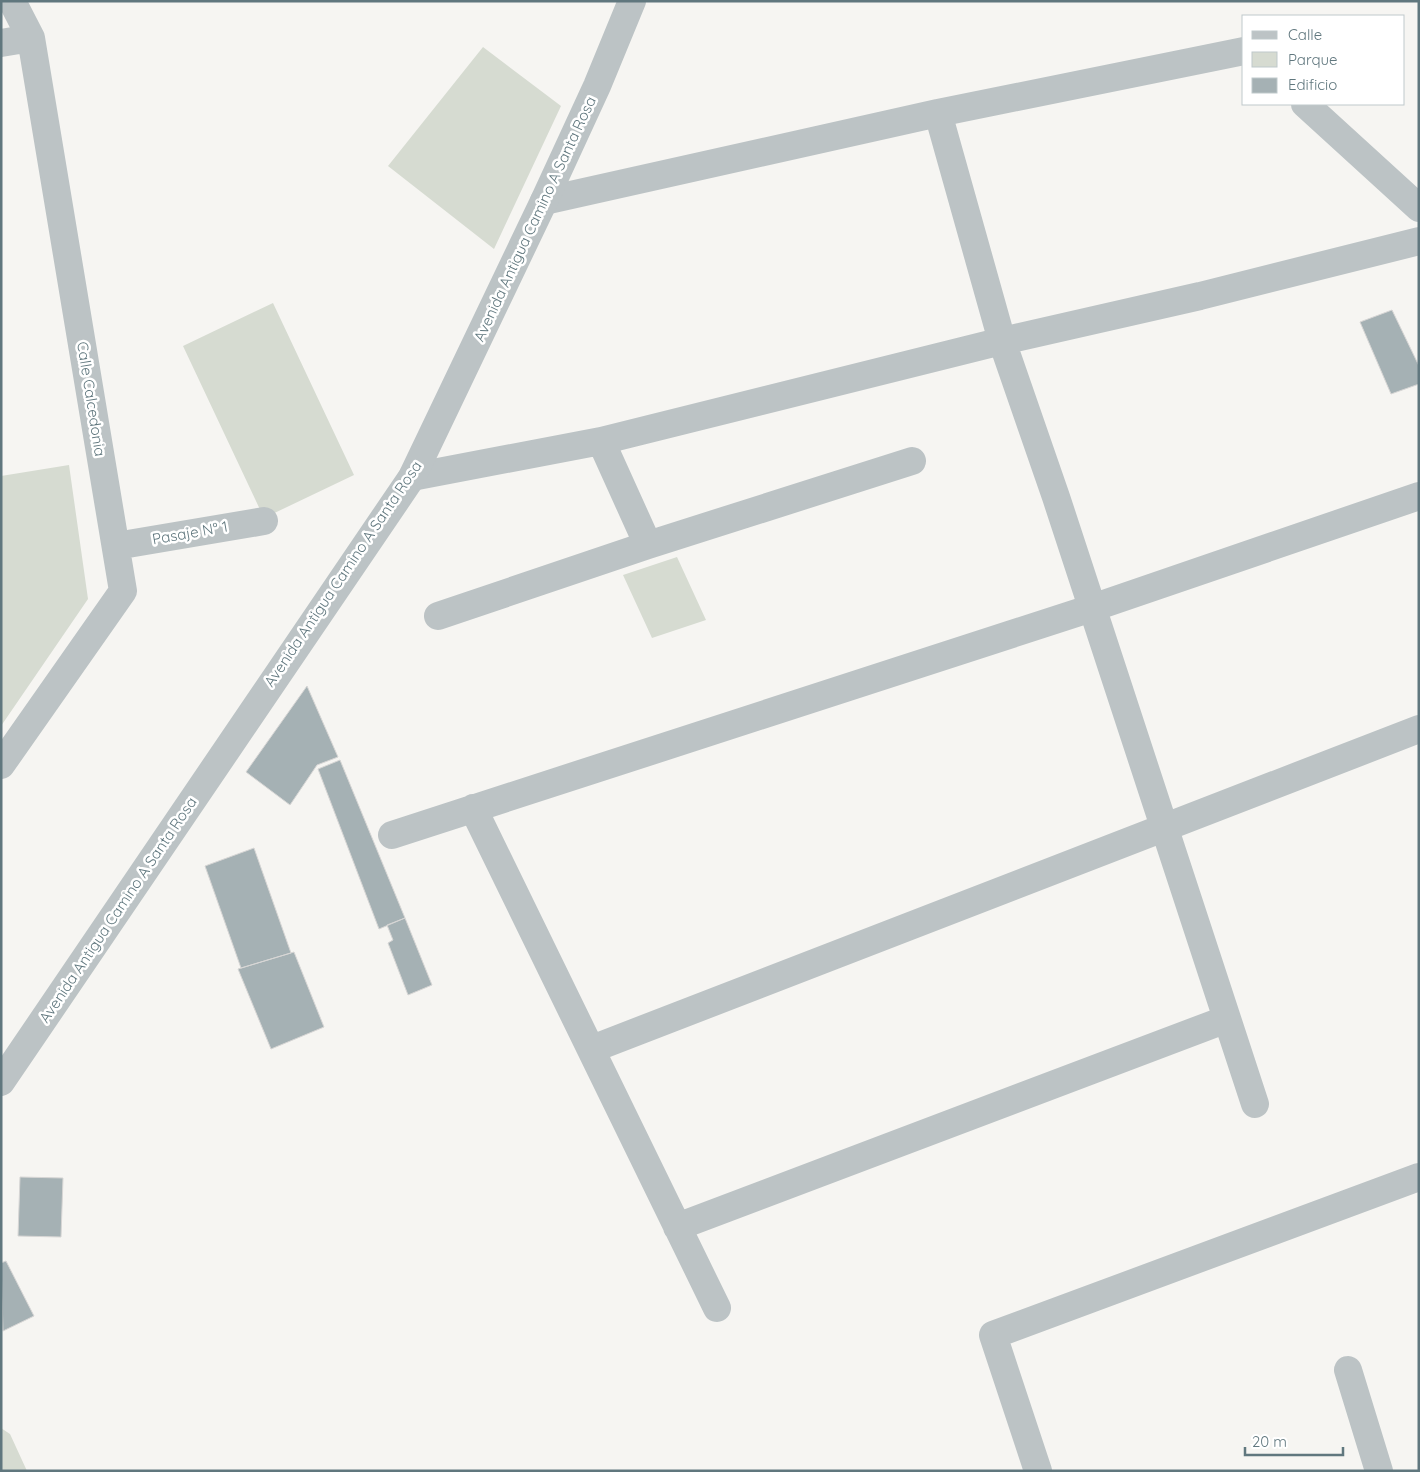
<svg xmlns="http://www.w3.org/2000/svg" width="1420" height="1472" font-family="Quicksand,sans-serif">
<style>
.green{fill:#d6dbd1}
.building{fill:#a5b1b4;stroke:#d7d6d5}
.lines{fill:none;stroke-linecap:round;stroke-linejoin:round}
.minor{stroke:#bcc3c5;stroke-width:28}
.tertiary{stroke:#bcc3c5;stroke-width:28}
.labels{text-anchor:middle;stroke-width:5;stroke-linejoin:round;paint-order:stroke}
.street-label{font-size:15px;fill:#60777e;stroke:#fff}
</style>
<rect width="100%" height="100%" fill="#f6f5f2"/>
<path class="green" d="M483 47 561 106 494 249 388 166Z
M273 303 354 475 264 518 183 346Z
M69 465 88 599 1 726V476Z
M677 557 706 620 652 638 623 575Z
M1 1428 10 1434 27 1471H1Z"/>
<path class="building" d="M1392 310 1419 366V384L1391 394 1360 322Z
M307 686 338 757 317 765 290 805 246 772Z
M340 760 405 918 379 929 318 769Z
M254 848 291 953 241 968 205 866Z
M405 918 432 985 408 995 388 943 393 940 387 925Z
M294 952 324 1027 271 1049 238 969Z
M20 1177 63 1178 61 1237 18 1236Z
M6 1261 34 1316 3 1331 1 1263Z"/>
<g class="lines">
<path class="minor" d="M1 43 31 38
M1305 104 1419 208
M938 113 1244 51
M544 201 938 113 1002 341 1056 497 1255 1104
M601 441 648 545
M412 477 601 441 1002 341 1200 296 1419 241
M116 546 264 521
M438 616 648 545 912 461
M1 765 123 591 31 38 12 1
M473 808 717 1308
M392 835 1092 608 1419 496
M592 1049 1419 729
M677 1227 1227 1019
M1348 1370 1379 1471
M1038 1471 993 1335 1419 1177"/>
<path class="tertiary" d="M1 1082 412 477 544 201 597 86 632 1"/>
</g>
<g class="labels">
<g class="street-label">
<text transform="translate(535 219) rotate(-65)" y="5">Avenida Antigua Camino A Santa Rosa</text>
<text transform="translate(91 399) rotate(81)" y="5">Calle Calcedonia</text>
<text transform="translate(190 533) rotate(-10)" y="5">Pasaje N° 1</text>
<text transform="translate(343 574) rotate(-56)" y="5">Avenida Antigua Camino A Santa Rosa</text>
<text transform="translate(118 910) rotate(-56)" y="5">Avenida Antigua Camino A Santa Rosa</text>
</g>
</g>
<rect width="1420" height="1472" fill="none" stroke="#60777e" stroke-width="5"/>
<rect x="1242" y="15" width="162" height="90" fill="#ffffff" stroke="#bfc9cb"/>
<rect x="1252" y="31" width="25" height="8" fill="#bcc3c5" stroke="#bfc9cb"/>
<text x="1288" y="40" font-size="15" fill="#60777e">Calle</text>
<rect x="1252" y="52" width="25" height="15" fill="#d6dbd1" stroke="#bfc9cb"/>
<text x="1288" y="65" font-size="15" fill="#60777e">Parque</text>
<rect x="1252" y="78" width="25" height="15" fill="#a5b1b4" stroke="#bfc9cb"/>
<text x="1288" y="90" font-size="15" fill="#60777e">Edificio</text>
<path d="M1245 1447v8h98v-8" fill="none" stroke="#60777e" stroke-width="2.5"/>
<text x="1252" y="1447" font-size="15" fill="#60777e" stroke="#ffffff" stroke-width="4" paint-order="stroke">20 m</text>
</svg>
